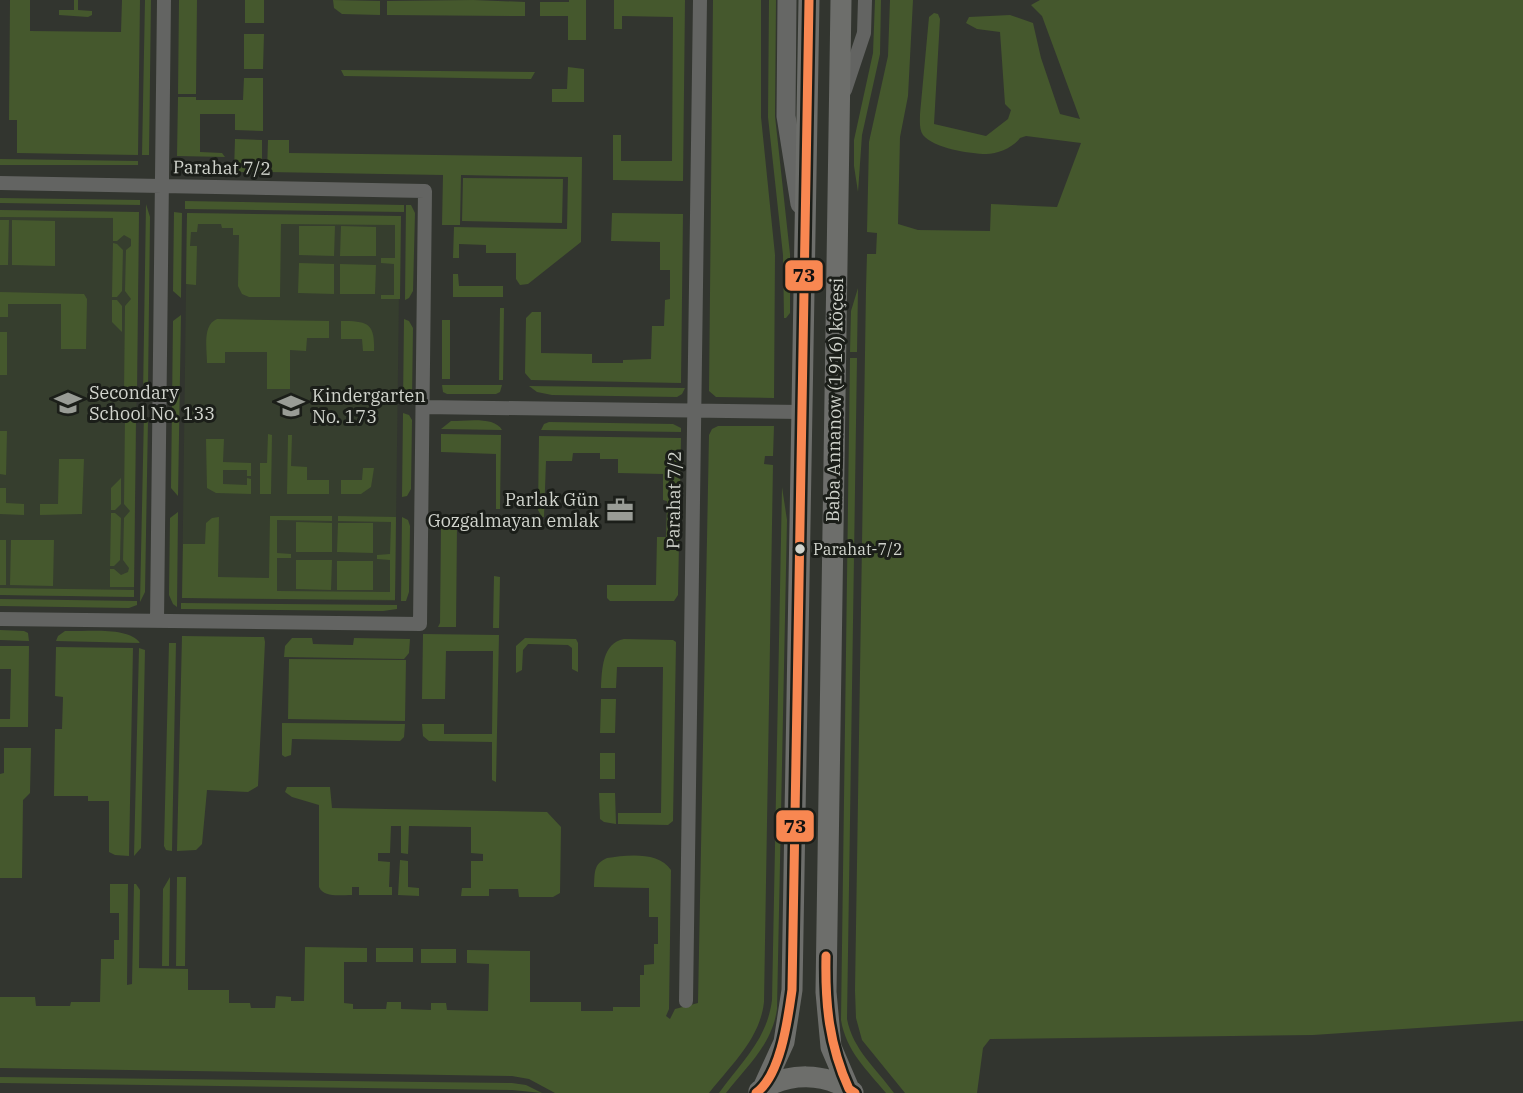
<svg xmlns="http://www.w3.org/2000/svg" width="1523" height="1093" font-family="'IBM Plex Serif',serif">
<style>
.built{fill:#363e2e}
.green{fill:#45582d}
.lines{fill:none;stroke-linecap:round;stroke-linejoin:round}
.street{stroke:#636462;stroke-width:14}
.secondary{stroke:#666765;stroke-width:19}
.primary{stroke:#6d6e6b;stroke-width:21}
.bus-1-casing{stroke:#1b1e19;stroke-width:14}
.bus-1{stroke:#f88751;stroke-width:9}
.bus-dot{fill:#d1d4cd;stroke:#1b1e19;stroke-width:2.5}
.labels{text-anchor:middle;stroke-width:6;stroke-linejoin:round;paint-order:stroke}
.bus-label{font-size:16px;fill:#d1d4cd;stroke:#1b1e19;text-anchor:start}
.street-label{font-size:18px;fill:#d1d4cd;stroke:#1b1e19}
.poi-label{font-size:18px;fill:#d1d4cd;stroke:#1b1e19;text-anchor:start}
.line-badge{stroke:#1b1e19;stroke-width:2.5}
.pale-badge-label{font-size:19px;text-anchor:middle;font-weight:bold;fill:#111}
</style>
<rect width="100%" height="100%" fill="#32352f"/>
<path class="built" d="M0 210 139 212 134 597 0 595Z
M187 213 400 216 395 601 182 598Z"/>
<path class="green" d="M10 0H30V31L121 32 122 0H140L138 155 17 153V120H9Z
M74 0H78V10L92 11V15L88 17 59 15V10H74Z
M145 0H151L149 155H142Z
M179 0H197L196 94H178Z
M245 0H264V23H245Z
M333 0 380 1V15L342 14 334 8Z
M473 0 525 2V16L387 15V1Z
M569 0H586V40H568V16H540V2H569Z
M614 0H685L683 181 613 180V135H621V161H672L673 17 622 16V29H614Z
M713 0H761V117L775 255 774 398 716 397 709 391Z
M769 0H776L775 116 790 254V313L786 318H784L783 255 768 117Z
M875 0H881L880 54 862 135 858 192 854 166V140L873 53Z
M890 0H913L908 96 900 137 898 224 918 230 990 231 991 204 1057 207 1081 143 1026 136 1020 138C1014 147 998 154 986 154 971 154 933 148 923 135 919 129 920 121 920 114L929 17 934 13 938 14 940 19 934 124 986 136 1008 119 1011 110 1005 104 1000 32 977 29 966 23 969 17 1010 15 1033 23 1041 58 1060 114 1080 119 1042 16 1031 5 1040 0H1523V1021L1313 1035 990 1039 983 1048 977 1093H905L862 1040 856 1018 855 991 866 289 867 254H876L877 233 867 232 869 142 888 56Z
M244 34H264L263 69H244Z
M568 67 584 69V102H552V89H567Z
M341 70 535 72 531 79 344 76Z
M244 78H263V131L235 130V114H200V152L222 153 225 157 177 156 178 97H196V100H243Z
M235 139 262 140V172H234Z
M268 140H289V153L582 157 581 242 528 284 520 285 516 279V253H486V245L459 244V258H453L454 227 567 229 568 177 461 175 460 225H442L443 175 267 172Z
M0 159 138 161V165H0Z
M463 178 563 179 562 223 462 221Z
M0 198 140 200V205L0 203Z
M185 201 404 205V212L185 209Z
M146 204 150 217 148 390 143 396Z
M406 205H411L415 213 413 291 409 298 405 300Z
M0 210 139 212 137 394 124 393 125 306 131 299 125 291 126 250 131 246V239L124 235 117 241H113V218L0 217Z
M174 212 182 213 181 298 173 291Z
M187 213 401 216 400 299H381V295H394V264L381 263V258H395V225L281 224 280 297H249L242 294 238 286 239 235H233V228H222L221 224H198L197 232H191L190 246H197L196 285 186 284Z
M612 213 683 214 681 383 531 380 525 373 526 318 532 312H541V353L592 354V363H623V360L651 359 652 326H664L665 300 670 299V270H660V242L611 241Z
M0 220H9L8 265H0Z
M12 220 55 221V266L12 265Z
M299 226H335L334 256 299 255Z
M341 226 376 227V256H340Z
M113 243 117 244 123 250 122 291 117 297H112Z
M299 263 334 264V294L298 293Z
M340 264 376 265 375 294H340Z
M453 274H458L459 286H503V297H453Z
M858 288 857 352H850L851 311Z
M0 292 84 294 87 299 86 349H61V304H8V317H0Z
M112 300H117L122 306V332L112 322Z
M500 308H504L503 380H499Z
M181 315 178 496 171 488 173 321Z
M217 319 329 321V338H307L306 351 290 350V389H267V352H225V363H207C207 349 202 325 217 319Z
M404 319 409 321 413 328 412 398 409 403H403Z
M442 320H450V379H442Z
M341 321C368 321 375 323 374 351H363L362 339H341Z
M0 332H7V375H0Z
M850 358H857L847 1019C853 1050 876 1068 894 1093H886C867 1070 846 1051 841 1020Z
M442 385H502L500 392 496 394H447L443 392Z
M529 386 685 388 682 394 677 397 552 395 537 392Z
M144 413 148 419 145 592 140 602Z
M403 413 409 415 412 420 411 489 407 496 402 497Z
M125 416 136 417 134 587H110V569H114L121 575 128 572 129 568 123 560 124 518 130 511 124 504Z
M451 421C466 421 495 416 502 430L441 429Z
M549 422 673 424 681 428V432L541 430 544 424Z
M718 426H774L773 456H765L764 464 773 465 764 1002C760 1039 731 1065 709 1093H555L529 1079 512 1076 0 1068V997H35L36 1006H70L71 1002H100L101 959H114V940H119V913H110V884H128L127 985 132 984 134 884H136L140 890 139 968 188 969V990H229V1003H250L251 1008H275L276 996 291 997V1001H304L305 947 367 948V962H344V1003L353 1004V1009H386L387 1002H401V1009L431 1010V1003H446L447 1010 488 1011 489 964 467 963V950L530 951V1002H581V1011H613V1007H640V975H644V965L654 964V944H658V917H649V888L594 887C595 873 593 864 607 858 626 855 659 851 671 870L669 1009 666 1016 670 1019 675 1009 698 1003 709 435 712 429Z
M0 431H7L6 475 0 474Z
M268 434 272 435 271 494H260V463H267Z
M441 434 501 435 500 509H496V454L441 452Z
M288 435H292L291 466 307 467V480H329V494H287Z
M539 436 681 438 678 595 674 601H610L607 598V585H656L657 537H666L667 501 663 500V474L618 473V459H600V453H573L572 461H546L544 517H542L538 510Z
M206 439H224L223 462 251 463V476H247V470H223V484L247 485V478L251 479V494L216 493 207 488Z
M59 459H84L82 514 40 515V504H58Z
M363 468H374L371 487 361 494H341V480H362Z
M121 478V504L115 510H111V488Z
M782 487 787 520 777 1009C772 1045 747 1066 726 1093H719C741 1062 767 1040 772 1000Z
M0 488H6V503L24 504V515L0 514Z
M178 512 177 607 173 604 169 595 170 518Z
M111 513H115L121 518 120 560 114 566H110Z
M270 516H332V521L277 520V553L291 554V558H277V591L390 592V560L377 559V555L390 554 391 522 338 521V516L396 517 395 600 182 598 183 544H205L206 523 212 518 219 517 218 577 269 578Z
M402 517 408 520 410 526 409 592 406 601H401Z
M296 522 332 523V552H296Z
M338 523H373V553L337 552Z
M441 525 457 526 456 627H438L440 623Z
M0 540H6V585H0Z
M11 540H54L53 586 10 585Z
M296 560H332L331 590 296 589Z
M337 561H373V590H337Z
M494 576 500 577 499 628H493Z
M0 588 134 590V597L0 595Z
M0 599 137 601V605L129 608 0 606Z
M181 603 397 605V609L383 611 181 609Z
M0 630 24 631 28 633 29 641 0 640Z
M65 631C84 632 129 626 140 643L56 641 58 636Z
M423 634 499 635 496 782 492 780V742L429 741 423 736 422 724H444V734H492L493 651H446L445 699H422Z
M182 636 264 637 265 642 258 786 248 792 207 790 202 844 196 850 177 851Z
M292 638H312L313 644 353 645 354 638 410 639 409 653 404 659 284 657 285 646Z
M525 638 576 639 578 643V672L572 669V648L568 645 528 644 523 650 522 670 516 673V646Z
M624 639 673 640 676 642 673 821 668 825 618 824V813H661L663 667H617L616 688H601C602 670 602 643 624 639Z
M169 643H176L172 851 166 850 164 846Z
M0 646H29L28 727H0V719H10L11 669H0Z
M56 647 133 648 129 856 115 855 109 852V801H88V796H54L55 729H62L63 697 55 696Z
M139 648 145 650 141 848 134 856Z
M289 659 406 660 405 721 288 719Z
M601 699H616L615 733H600Z
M282 723 405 724 404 737 400 741 292 739 291 755 285 757 282 755Z
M4 748H31L30 793 23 800 22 878H0V774L4 773Z
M600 753H615V779H600Z
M287 787H330L332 808 547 812 561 827 560 893 553 897H519L518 889H489V896H461L462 888H471V861H483V854L471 853V827L409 826 408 854 401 853V826H391L390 853H378V861L390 862 389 887H392V895H359V887H352V895C340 895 324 898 319 887V805L292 797 285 792Z
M599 793H615L616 824 604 822 600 819Z
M400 860 408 861V887L419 888V896L398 895Z
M170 877 169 966H162L163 889Z
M177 877H186L185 966H176Z
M376 948H413V962H376Z
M421 949H456V963H421Z
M0 1077 512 1083 526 1085 542 1093 512 1090 0 1083Z"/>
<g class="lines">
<path class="street" d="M845 90 864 33 865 0
M0 183 425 191 420 624 0 619
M423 407 802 412
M157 621 164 0
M686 1001 700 0"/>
<path class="secondary" d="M787 0 786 116 800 204"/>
<path class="primary" d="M841 0 826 992 831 1047 849 1089
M763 1088 784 1042 792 990 809 0
M759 1091C788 1072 825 1072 853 1092"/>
<defs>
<path id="bus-1" d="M826 956C825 1004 829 1045 849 1089L855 1093
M756 1093C781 1075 788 1018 792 990L809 0"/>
</defs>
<use href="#bus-1" class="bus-1-casing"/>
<use href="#bus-1" class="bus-1"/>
</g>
<defs>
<symbol id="school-bare" viewBox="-9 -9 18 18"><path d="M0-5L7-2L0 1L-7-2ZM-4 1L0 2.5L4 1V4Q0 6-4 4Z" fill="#999c96" stroke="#1b1e19" stroke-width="2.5" paint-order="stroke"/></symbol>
<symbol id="office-bare" viewBox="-9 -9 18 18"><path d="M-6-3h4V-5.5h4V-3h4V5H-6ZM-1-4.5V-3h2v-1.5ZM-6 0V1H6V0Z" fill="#999c96" stroke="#1b1e19" stroke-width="2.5" paint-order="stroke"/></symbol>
</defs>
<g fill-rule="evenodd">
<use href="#school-bare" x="49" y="384" width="38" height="38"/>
<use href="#school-bare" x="272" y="387" width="38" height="38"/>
<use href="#office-bare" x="601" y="491" width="38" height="38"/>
</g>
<circle class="bus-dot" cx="800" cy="549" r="6"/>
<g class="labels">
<g class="bus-label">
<text x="813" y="555">Parahat-7/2</text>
</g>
<g class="street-label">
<text transform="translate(222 168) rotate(1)" y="6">Parahat 7/2</text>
<text transform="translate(835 400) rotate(-89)" y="6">Baba Annanow (1916) köçesi</text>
<text transform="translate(674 500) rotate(-89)" y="6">Parahat 7/2</text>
</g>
<g class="poi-label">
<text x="89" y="399">Secondary<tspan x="89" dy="21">School No. 133</tspan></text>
<text x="312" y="402">Kindergarten<tspan x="312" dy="21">No. 173</tspan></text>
<text x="599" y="506" text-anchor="end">Parlak Gün<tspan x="599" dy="21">Gozgalmayan emlak</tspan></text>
</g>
</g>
<g class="line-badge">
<rect x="784" y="259" width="40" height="33" rx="7" fill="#f88751"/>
<rect x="775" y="809" width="40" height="34" rx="7" fill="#f88751"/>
</g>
<g class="pale-badge-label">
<text x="804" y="282">73</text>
<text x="795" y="833">73</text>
</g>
</svg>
